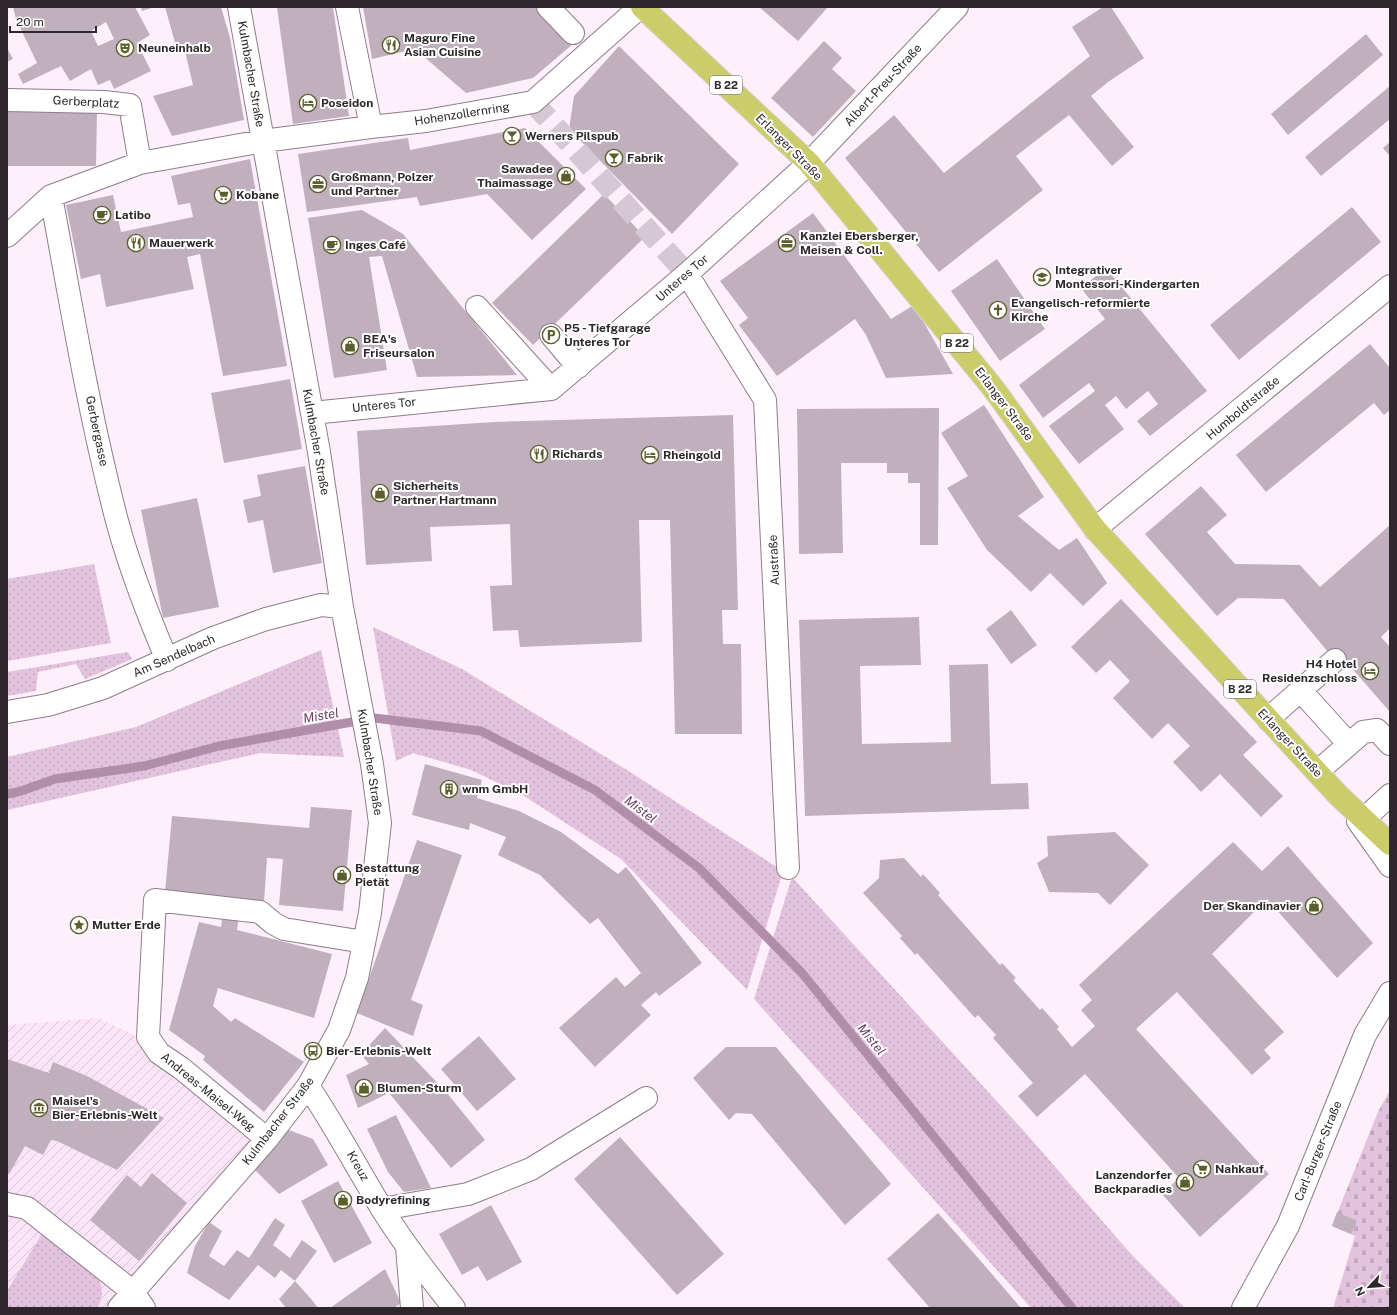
<svg xmlns="http://www.w3.org/2000/svg" width="1397" height="1315" font-family="'Public Sans',sans-serif">
<style>
.industrial{fill:url(#industrial-furrows)}
.grass{fill:url(#grass-dots)}
.cemetery{fill:url(#cemetery-stones)}
.lines{fill:none;stroke-linecap:round;stroke-linejoin:round}
.stream{stroke:#b08eaa;stroke-width:9}
.building{fill:#c0afbd;fill-rule:evenodd}
.minor-tunnel{stroke:#d4c8d2;stroke-width:22;stroke-dasharray:22 11;stroke-linecap:butt}
.minor-casing{stroke:#8d7d8a;stroke-width:24}
.major-casing{stroke:#d5d4d5;stroke-width:24}
.minor{stroke:#fff;stroke-width:22}
.major{stroke:#cbcd6a;stroke-width:22}
.labels{text-anchor:middle;stroke-width:4;stroke-linejoin:round;paint-order:stroke}
.shield{fill:#fff;stroke:#6d686b;stroke-width:1}
.shield-label{font-size:11px;font-weight:bold;fill:#2e272c}
.poi-label{font-size:12px;font-weight:bold;fill:#2e272c;stroke:#fff;text-anchor:start}
.street-label{font-size:12px;fill:#2e272c;stroke:#fff}
.water-label{font-size:13px;font-style:italic;fill:#704169;stroke:#fff}
</style>
<defs>
<pattern id="industrial-furrows" width="10" height="10" patternUnits="userSpaceOnUse"><rect width="10" height="10" fill="#fce4f7"/><path d="M-1 1l2-2M0 10L10 0M9 11l2-2" fill="none" stroke="#d8c4d4"/></pattern>
<pattern id="grass-dots" width="8" height="8" patternUnits="userSpaceOnUse"><rect width="8" height="8" fill="#e2c2dd"/><path d="M2 2h.1M6 6h.1" fill="none" stroke="#c2a7be" stroke-width="1.8" stroke-linecap="round"/></pattern>
<pattern id="cemetery-stones" width="16" height="16" patternUnits="userSpaceOnUse"><rect width="16" height="16" fill="#e2c2dd"/><path d="M2 7V4a2 2 0 0 1 4 0v3zM10 15v-3a2 2 0 0 1 4 0v3z" fill="#c2a7be"/></pattern>
</defs>
<rect width="100%" height="100%" fill="#fef0fb"/>
<path class="industrial" d="M98 1018 146 1041 261 1131 242 1149 109 1308H7V1025Z"/>
<path class="grass" d="M94 564 111 643 7 661V579Z
M373 627 462 669 627 770 783 871 747 990 621 859 521 794 471 770 413 753 396 761Z
M321 650 344 757 260 753 7 810V757L136 727Z
M128 652 132 659 85 679 76 664 38 672 36 691 7 696V672Z
M792 877 1023 1130 1131 1254 1185 1308H1031L754 999Z
M43 1232 97 1276C103 1285 104 1298 97 1308H7V1291Z"/>
<path class="cemetery" d="M1390 1090V1308H1333L1355 1236 1332 1226 1378 1112Z"/>
<g class="lines">
<path class="stream" d="M7 794 18 792 55 779 144 766 219 746 374 718 481 731 595 790 699 868 802 973 1072 1308"/>
</g>
<path class="building" d="M13 7H135L150 35 137 43 151 71 114 89 110 80 98 85 91 69 70 81 61 66 23 84 18 74 37 63 16 19ZM106 22 114 39 98 46 91 31Z
M141 7H155L142 11Z
M165 7H221L230 38 244 120 172 136 153 96 193 85 185 51 178 53Z
M277 7H333L349 116 293 124Z
M363 7H538L574 43 533 78 466 93 415 49 372 59Z
M759 7H828L798 41Z
M1103 7H1111L1144 58 1108 82 1091 96 1134 147 1112 166 1069 115 1016 156 1043 190 939 272 845 158 894 115 944 173 1090 56 1072 27Z
M1366 34 1383 55 1288 135 1271 114Z
M824 41 842 58 832 69 856 91 813 137 771 98Z
M619 46 739 164 672 234 569 129 574 96Z
M7 48 13 59 7 62Z
M1390 86V119L1321 176 1305 157Z
M7 111 97 112 96 166H7Z
M525 128 586 189 532 240 487 194 420 206 417 197 307 212 298 154 408 138 410 150Z
M1390 142V156L1383 148Z
M250 159 287 366 223 376 200 254 187 257 194 289 106 307 100 274 81 279 66 205 113 195 121 232 193 217 190 203 178 205 171 176Z
M604 194 645 237 533 345 492 303Z
M1352 207 1381 242 1239 360 1210 325Z
M362 210 403 234 517 375 417 377 382 256 369 257 387 370 334 378 308 218Z
M813 213 891 319 914 305 953 374 886 378 866 335 855 319 777 376 739 325 748 318 720 281Z
M997 259 1045 329 1000 361 951 291Z
M1106 268 1207 391 1150 436 1137 421 1158 404 1148 391 1126 409 1116 396 1105 405 1124 429 1079 464 1049 426 1095 391 1089 383 1043 418 1019 385 1105 319 1081 288Z
M1370 344 1390 368V410L1384 415 1374 403 1266 492 1236 455Z
M290 379 302 449 224 463 211 393Z
M984 405 1044 497 1018 516 1059 550 1077 538 1107 583 1083 606 1050 573 1031 592 987 550 947 488 968 476 941 433Z
M939 408 938 545H920V483H908V473H887V463H841L843 553 799 554 797 409Z
M733 415 738 610H722L723 644H741L742 734H675L670 520H639L642 642 520 647 518 630 493 631 490 586 512 585 510 524 430 527 432 561 366 565 357 431 494 422Z
M305 466 322 563 273 573 263 520 248 523 243 500 261 496 257 475Z
M1201 486 1227 515 1207 532 1235 564 1300 565 1320 587 1390 525V628L1381 637 1390 647V712L1349 665 1343 670 1284 599 1238 598 1217 616 1145 534Z
M197 498 219 607 163 618 141 510Z
M1121 599 1257 742 1243 755 1283 796 1261 817 1220 774 1201 792 1173 762 1190 746 1168 723 1152 739 1113 698 1130 681 1110 660 1096 673 1071 647Z
M1011 610 1037 645 1011 664 986 629Z
M919 617 921 665 860 666 862 744 951 742 949 665 988 664 991 784 1028 783 1029 809 805 816 799 620Z
M425 764 482 780 477 798 519 811 561 832 618 874 626 867 702 963 659 996 656 992 641 1005 651 1015 595 1067 559 1028 616 977 625 987 641 973 598 918 590 924 540 875 498 855 506 837 470 823 469 830 412 815Z
M311 807 352 810 343 911 279 905 283 859 267 858 264 902 241 899 237 930 332 954 314 1018 218 988 213 1006 231 1022 235 1018 304 1062 264 1112 203 1060 205 1056 169 1030 199 922 221 927 225 898 165 892 172 816 309 828Z
M1115 832 1149 865 1110 905 1098 893 1049 892 1037 863 1048 856 1047 836Z
M417 840 462 855 411 1000 423 1005 413 1036 357 1013Z
M1233 842 1262 871 1288 846 1373 943 1337 978 1267 899 1212 954 1284 1032 1264 1050 1271 1058 1252 1075 1177 992 1136 1029 1269 1174 1200 1237 1162 1194 1179 1178 1085 1074 1037 1117 1018 1096 1033 1083 993 1038 996 1035 978 1015 975 1018 917 953 915 955 900 938 902 936 863 893 879 878 880 860 904 858 921 877 923 874 940 893 938 895 1000 965 1002 963 1016 978 1013 980 1040 1010 1042 1008 1059 1027 1057 1029 1072 1047 1095 1026 1081 1010 1092 1000 1079 985Z
M385 1028 447 1093 485 1140 451 1168 389 1093 358 1108 346 1075 369 1064 361 1054Z
M479 1036 516 1079 477 1111 441 1069Z
M726 1047H776L891 1184 845 1225 752 1114 736 1113 729 1120 693 1078Z
M7 1059 49 1073 53 1062 87 1076 164 1118 117 1170 57 1141 51 1140 43 1155 25 1146 9 1174 7 1173Z
M396 1115 431 1188 404 1192 388 1172 367 1129Z
M289 1130 313 1139 328 1165 279 1194 252 1167Z
M620 1137 724 1254 677 1295 574 1179Z
M152 1173 187 1203 139 1261 90 1220 127 1175 141 1187Z
M338 1181 372 1243 334 1263 301 1201Z
M491 1205 522 1262 487 1281 478 1266 462 1275 439 1234Z
M1337 1212 1357 1221 1351 1234 1332 1226Z
M938 1213 979 1259 1021 1308H930L887 1259Z
M275 1218 285 1225 273 1245 290 1258 302 1240 317 1251 295 1281 281 1270 275 1278 258 1265 229 1300 187 1273 195 1246 209 1222 222 1231 209 1256 224 1266 237 1250 249 1258Z
M385 1269 401 1303 394 1308H330Z
M295 1281 312 1300 318 1308H286L279 1299Z"/>
<g class="lines">
<path class="minor-tunnel" d="M533 102 687 274"/>
<defs>
<path id="minor" d="M347 7 371 127 426 121 533 102 640 7
M548 7 573 33
M7 100 104 102 130 105 140 163
M51 196C71 304 89 414 117 521 130 569 148 615 167 660
M7 236 51 196 140 163 263 141 371 127
M687 274 765 400 788 868
M477 307 551 389
M551 335 578 367
M312 413 551 389 687 274 809 163 957 7
M1095 529 1390 286
M1301 691 1348 743
M7 712 48 705 103 688 213 638 266 619 321 605 342 607
M1268 719 1335 660
M1317 772 1363 732 1377 730 1390 744
M1364 819 1390 795
M1358 821 1390 866
M308 1086C335 1126 357 1168 382 1209 404 1244 429 1276 454 1308
M267 1139 181 1068 159 1053 148 1037 155 900 260 912 273 923 284 929 364 942
M7 1204 27 1208 132 1291 144 1308
M382 1209 468 1194 531 1169 646 1098
M407 1247 412 1308
M119 1308 267 1139 308 1086 339 1030 357 978 370 913 380 823 372 764 342 607 319 452 239 7
M1243 1308 1288 1226 1365 1035 1390 993"/>
<path id="major" d="M642 7 809 163 993 388 1095 529 1268 719 1338 795 1390 844"/>
</defs>
<use href="#minor" class="minor-casing"/>
<use href="#major" class="major-casing"/>
<use href="#minor" class="minor"/>
<use href="#major" class="major"/>
</g>
<defs>
<symbol id="restaurant-ring" viewBox="-11 -11 22 22"><circle r="9.5" fill="#fff" stroke="#5c5e2c" stroke-width="1.5"/><path d="M-5-6h1v4h1v-4h1v4h1v-4h1v5L-1.5 .5V6h-2V.5L-5-1ZM5-6V6H3V1.5H1.5Q1.5-4 5-6Z" fill="#5c5e2c"/></symbol>
<symbol id="theatre-ring" viewBox="-11 -11 22 22"><circle r="9.5" fill="#fff" stroke="#5c5e2c" stroke-width="1.5"/><path d="M-5-5.5Q0-4 5-5.5V0Q5 5 0 6Q-5 5-5 0ZM-3.3-2.5H-1v1.5H-3.3ZM1-2.5H3.3v1.5H1ZM-2.8 1Q0 5.5 2.8 1Z" fill="#5c5e2c"/></symbol>
<symbol id="hotel-ring" viewBox="-11 -11 22 22"><circle r="9.5" fill="#fff" stroke="#5c5e2c" stroke-width="1.5"/><path d="M-6-4.5h1.5V1H6V5H4.5V3h-9V5H-6ZM-4 0a1.8 1.8 0 1 1 3.6 0ZM.5 0V-2.5h3Q6-2.5 6 0Z" fill="#5c5e2c"/></symbol>
<symbol id="bar-ring" viewBox="-11 -11 22 22"><circle r="9.5" fill="#fff" stroke="#5c5e2c" stroke-width="1.5"/><path d="M-6-5H6L.8 .8V4.5H3.5V6h-7V4.5H-.8V.8Z" fill="#5c5e2c"/></symbol>
<symbol id="shop-ring" viewBox="-11 -11 22 22"><circle r="9.5" fill="#fff" stroke="#5c5e2c" stroke-width="1.5"/><path d="M-5-2.5h2.3a2.7 3.5 0 0 1 5.4 0H5L5.5 6h-11ZM-1.5-2.5h3a1.5 2.3 0 0 0-3 0Z" fill="#5c5e2c"/></symbol>
<symbol id="office-ring" viewBox="-11 -11 22 22"><circle r="9.5" fill="#fff" stroke="#5c5e2c" stroke-width="1.5"/><path d="M-6-3h4V-5.5h4V-3h4V5H-6ZM-1-4.5V-3h2v-1.5ZM-6 0V1H6V0Z" fill="#5c5e2c"/></symbol>
<symbol id="supermarket-ring" viewBox="-11 -11 22 22"><circle r="9.5" fill="#fff" stroke="#5c5e2c" stroke-width="1.5"/><path d="M-6-5.5h2.5l.6 2H6L4.5 2H-2.5L-4.4-4H-6ZM-1.5 3.2a1.3 1.3 0 1 0 .1 0ZM3 3.2a1.3 1.3 0 1 0 .1 0Z" fill="#5c5e2c"/></symbol>
<symbol id="cafe-ring" viewBox="-11 -11 22 22"><circle r="9.5" fill="#fff" stroke="#5c5e2c" stroke-width="1.5"/><path d="M-5.5-4.5H6V0H3Q3 3.5 0 3.5H-2.5Q-5.5 3.5-5.5 0ZM3-3.2v2h1.7v-2ZM-6 4.5H4V6H-6Z" fill="#5c5e2c"/></symbol>
<symbol id="school-ring" viewBox="-11 -11 22 22"><circle r="9.5" fill="#fff" stroke="#5c5e2c" stroke-width="1.5"/><path d="M0-5L7-2L0 1L-7-2ZM-4 1L0 2.5L4 1V4Q0 6-4 4Z" fill="#5c5e2c"/></symbol>
<symbol id="church-ring" viewBox="-11 -11 22 22"><circle r="9.5" fill="#fff" stroke="#5c5e2c" stroke-width="1.5"/><path d="M-1.2-6h2.4v3.5h3.3v2.4h-3.3V6h-2.4V-.1h-3.3v-2.4h3.3Z" fill="#5c5e2c"/></symbol>
<symbol id="parking-ring" viewBox="-11 -11 22 22"><circle r="9.5" fill="#fff" stroke="#5c5e2c" stroke-width="1.5"/><path d="M-3.5-5.5H1a3.5 3.5 0 0 1 0 7H-1V5.5H-3.5ZM-1-3.4V-.6H.8a1.4 1.4 0 0 0 0-2.8Z" fill="#5c5e2c"/></symbol>
<symbol id="building-ring" viewBox="-11 -11 22 22"><circle r="9.5" fill="#fff" stroke="#5c5e2c" stroke-width="1.5"/><path d="M-4-6H4V6H1V3H-1V6H-4ZM-2.5-4.3h1.7v1.8h-1.7ZM.8-4.3h1.7v1.8H.8ZM-2.5-1h1.7V.8h-1.7ZM.8-1h1.7V.8H.8Z" fill="#5c5e2c"/></symbol>
<symbol id="sight-ring" viewBox="-11 -11 22 22"><circle r="9.5" fill="#fff" stroke="#5c5e2c" stroke-width="1.5"/><path d="M0-6L1.8-2.2L6-1.7L2.9 1.2L3.7 5.4L0 3.3L-3.7 5.4L-2.9 1.2L-6-1.7L-1.8-2.2Z" fill="#5c5e2c"/></symbol>
<symbol id="bus-ring" viewBox="-11 -11 22 22"><circle r="9.5" fill="#fff" stroke="#5c5e2c" stroke-width="1.5"/><path d="M-5-6H5V4H4V6H2V4H-2V6H-4V4H-5ZM-3.5-4V0h7V-4ZM-3.5 1.2v1.5H-2V1.2ZM2 1.2v1.5H3.5V1.2Z" fill="#5c5e2c"/></symbol>
<symbol id="museum-ring" viewBox="-11 -11 22 22"><circle r="9.5" fill="#fff" stroke="#5c5e2c" stroke-width="1.5"/><path d="M0-6L6-3V-2H-6V-3ZM-5-1h2V3h-2ZM-1-1h2V3h-2ZM3-1h2V3H3ZM-6 4H6V6H-6Z" fill="#5c5e2c"/></symbol>
</defs>
<g fill-rule="evenodd">
<use href="#restaurant-ring" x="381" y="35" width="20" height="20"/>
<use href="#theatre-ring" x="115" y="38" width="20" height="20"/>
<use href="#hotel-ring" x="298" y="93" width="20" height="20"/>
<use href="#bar-ring" x="502" y="126" width="20" height="20"/>
<use href="#bar-ring" x="604" y="148" width="20" height="20"/>
<use href="#shop-ring" x="556" y="166" width="20" height="20"/>
<use href="#office-ring" x="308" y="174" width="20" height="20"/>
<use href="#supermarket-ring" x="213" y="185" width="20" height="20"/>
<use href="#cafe-ring" x="92" y="205" width="20" height="20"/>
<use href="#restaurant-ring" x="126" y="233" width="20" height="20"/>
<use href="#office-ring" x="777" y="233" width="20" height="20"/>
<use href="#cafe-ring" x="322" y="235" width="20" height="20"/>
<use href="#school-ring" x="1032" y="267" width="20" height="20"/>
<use href="#church-ring" x="988" y="300" width="20" height="20"/>
<use href="#parking-ring" x="541" y="325" width="20" height="20"/>
<use href="#shop-ring" x="340" y="336" width="20" height="20"/>
<use href="#restaurant-ring" x="529" y="444" width="20" height="20"/>
<use href="#hotel-ring" x="640" y="445" width="20" height="20"/>
<use href="#shop-ring" x="370" y="483" width="20" height="20"/>
<use href="#hotel-ring" x="1360" y="661" width="20" height="20"/>
<use href="#building-ring" x="439" y="779" width="20" height="20"/>
<use href="#shop-ring" x="332" y="865" width="20" height="20"/>
<use href="#shop-ring" x="1304" y="896" width="20" height="20"/>
<use href="#sight-ring" x="69" y="915" width="20" height="20"/>
<use href="#bus-ring" x="303" y="1041" width="20" height="20"/>
<use href="#shop-ring" x="354" y="1078" width="20" height="20"/>
<use href="#museum-ring" x="29" y="1098" width="20" height="20"/>
<use href="#supermarket-ring" x="1192" y="1159" width="20" height="20"/>
<use href="#shop-ring" x="1175" y="1172" width="20" height="20"/>
<use href="#shop-ring" x="333" y="1190" width="20" height="20"/>
</g>
<g class="labels">
<g class="shield">
<rect x="710" y="76" width="32" height="18" rx="3"/>
<rect x="941" y="334" width="32" height="18" rx="3"/>
<rect x="1224" y="680" width="32" height="18" rx="3"/>
</g>
<g class="shield-label">
<text x="726" y="89">B 22</text>
<text x="957" y="347">B 22</text>
<text x="1240" y="693">B 22</text>
</g>
<g class="poi-label">
<text x="404" y="42">Maguro Fine<tspan x="404" dy="14">Asian Cuisine</tspan></text>
<text x="138" y="52">Neuneinhalb</text>
<text x="321" y="107">Poseidon</text>
<text x="525" y="140">Werners Pilspub</text>
<text x="627" y="162">Fabrik</text>
<text x="553" y="173" text-anchor="end">Sawadee<tspan x="553" dy="14">Thaimassage</tspan></text>
<text x="331" y="181">Großmann, Polzer<tspan x="331" dy="14">und Partner</tspan></text>
<text x="236" y="199">Kobane</text>
<text x="115" y="219">Latibo</text>
<text x="800" y="240">Kanzlei Ebersberger,<tspan x="800" dy="14">Meisen &amp; Coll.</tspan></text>
<text x="149" y="247">Mauerwerk</text>
<text x="345" y="249">Inges Café</text>
<text x="1055" y="274">Integrativer<tspan x="1055" dy="14">Montessori-Kindergarten</tspan></text>
<text x="1011" y="307">Evangelisch-reformierte<tspan x="1011" dy="14">Kirche</tspan></text>
<text x="564" y="332">P5 - Tiefgarage<tspan x="564" dy="14">Unteres Tor</tspan></text>
<text x="363" y="343">BEA's<tspan x="363" dy="14">Friseursalon</tspan></text>
<text x="552" y="458">Richards</text>
<text x="663" y="459">Rheingold</text>
<text x="393" y="490">Sicherheits<tspan x="393" dy="14">Partner Hartmann</tspan></text>
<text x="1357" y="668" text-anchor="end">H4 Hotel<tspan x="1357" dy="14">Residenzschloss</tspan></text>
<text x="462" y="793">wnm GmbH</text>
<text x="355" y="872">Bestattung<tspan x="355" dy="14">Pietät</tspan></text>
<text x="1301" y="910" text-anchor="end">Der Skandinavier</text>
<text x="92" y="929">Mutter Erde</text>
<text x="326" y="1055">Bier-Erlebnis-Welt</text>
<text x="377" y="1092">Blumen-Sturm</text>
<text x="52" y="1105">Maisel's<tspan x="52" dy="14">Bier-Erlebnis-Welt</tspan></text>
<text x="1215" y="1173">Nahkauf</text>
<text x="1172" y="1179" text-anchor="end">Lanzendorfer<tspan x="1172" dy="14">Backparadies</tspan></text>
<text x="356" y="1204">Bodyrefining</text>
</g>
<g class="street-label">
<text transform="translate(251 74) rotate(80)" y="4">Kulmbacher Straße</text>
<text transform="translate(883 85) rotate(-47)" y="4">Albert-Preu-Straße</text>
<text transform="translate(86 102) rotate(3)" y="4">Gerberplatz</text>
<text transform="translate(462 114) rotate(-9)" y="4">Hohenzollernring</text>
<text transform="translate(789 147) rotate(45)" y="4">Erlanger Straße</text>
<text transform="translate(682 278) rotate(-41)" y="4">Unteres Tor</text>
<text transform="translate(1004 404) rotate(53)" y="4">Erlanger Straße</text>
<text transform="translate(384 405) rotate(-6)" y="4">Unteres Tor</text>
<text transform="translate(1243 408) rotate(-40)" y="4">Humboldtstraße</text>
<text transform="translate(97 431) rotate(78)" y="4">Gerbergasse</text>
<text transform="translate(316 442) rotate(80)" y="4">Kulmbacher Straße</text>
<text transform="translate(774 560) rotate(-93)" y="4">Austraße</text>
<text transform="translate(174 656) rotate(-24)" y="4">Am Sendelbach</text>
<text transform="translate(1290 743) rotate(47)" y="4">Erlanger Straße</text>
<text transform="translate(370 762) rotate(81)" y="4">Kulmbacher Straße</text>
<text transform="translate(208 1092) rotate(39)" y="4">Andreas-Maisel-Weg</text>
<text transform="translate(278 1121) rotate(-52)" y="4">Kulmbacher Straße</text>
<text transform="translate(1318 1151) rotate(-68)" y="4">Carl-Burger-Straße</text>
<text transform="translate(358 1166) rotate(60)" y="4">Kreuz</text>
</g>
<g class="water-label">
<text transform="translate(321 715) rotate(-10)" y="5">Mistel</text>
<text transform="translate(641 809) rotate(37)" y="5">Mistel</text>
<text transform="translate(872 1039) rotate(51)" y="5">Mistel</text>
</g>
</g>
<rect width="1397" height="1315" fill="none" stroke="#2e272c" stroke-width="16"/>
<g transform="translate(1369 1287) rotate(244)" stroke="#ffffff" stroke-width="3" paint-order="stroke">
<path d="M0-3L7 15L0 10L-7 15Z" fill="#2e272c"/>
<text y="-6" font-size="11" font-weight="bold" text-anchor="middle" fill="#2e272c">N</text>
</g>
<path d="M10 26v6h86v-6" fill="none" stroke="#2e272c" stroke-width="2"/>
<text x="16" y="26" font-size="12" fill="#2e272c" stroke="#ffffff" stroke-width="3" paint-order="stroke">20 m</text>
</svg>
